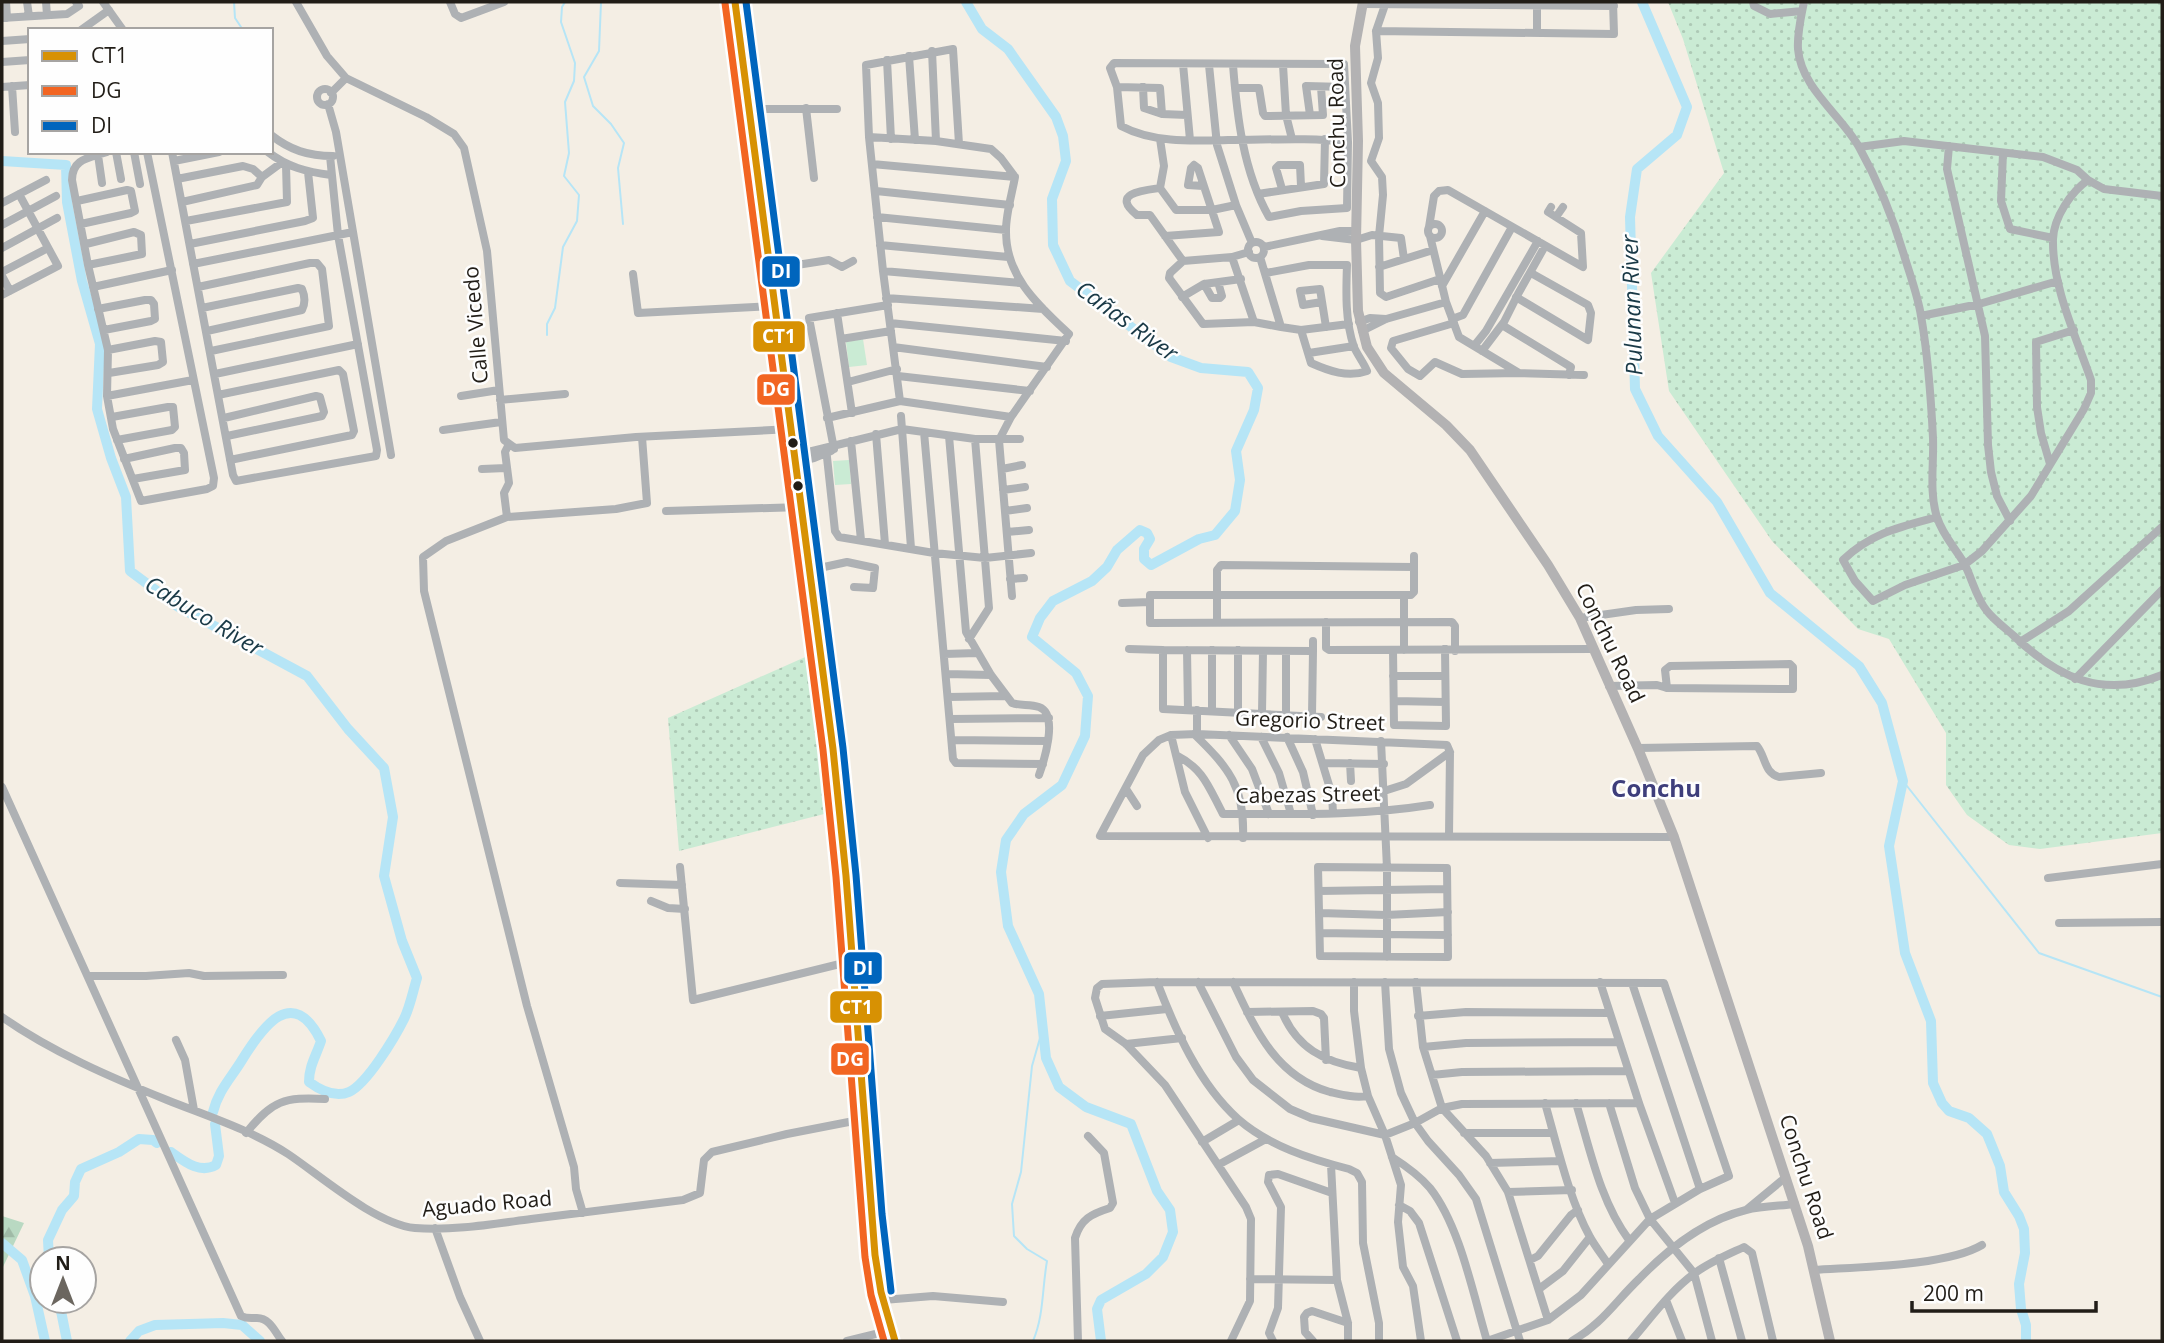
<svg xmlns="http://www.w3.org/2000/svg" width="2164" height="1343" font-family="'Open Sans',sans-serif">
<style>
.grass{fill:url(#grass-dots)}
.forest{fill:url(#forest-firs)}
.pitch{fill:#caebd4}
.lines{fill:none;stroke-linecap:round;stroke-linejoin:round}
.stream{stroke:#b6e5f6;stroke-width:2}
.river{stroke:#b6e5f6;stroke-width:10}
.minor{stroke:#aeb1b4;stroke-width:8}
.major{stroke:#b3b2b3;stroke-width:10}
.bus-1-casing{stroke:#fefefe;stroke-width:12}
.bus-2-casing{stroke:#fefefe;stroke-width:12}
.bus-3-casing{stroke:#fefefe;stroke-width:12}
.bus-1{stroke:#d79103;stroke-width:7}
.bus-2{stroke:#f26522;stroke-width:7}
.bus-3{stroke:#0065bd;stroke-width:7}
.bus-dot{fill:#211d17;stroke:#fefefe;stroke-width:2.5}
.labels{text-anchor:middle;stroke-width:5;stroke-linejoin:round;paint-order:stroke}
.street-label{font-size:21px;fill:#211d17;stroke:#fefefe}
.water-label{font-size:23px;font-style:italic;fill:#193946;stroke:#fefefe}
.quarter-label{font-size:24px;font-weight:bold;fill:#3e3e7b;stroke:#fefefe}
.line-badge{stroke:#fefefe;stroke-width:2.5}
.badge-label{font-size:19px;text-anchor:middle;font-weight:bold;fill:#fff}
</style>
<defs>
<pattern id="grass-dots" width="8" height="8" patternUnits="userSpaceOnUse" patternTransform="scale(1.75)"><rect width="8" height="8" fill="#caebd4"/><path d="M2 2h.1M6 6h.1" fill="none" stroke="#adc9b5" stroke-width="1.8" stroke-linecap="round"/></pattern>
<pattern id="forest-firs" width="22" height="20" patternUnits="userSpaceOnUse" patternTransform="scale(1.75)"><rect width="22" height="20" fill="#b9d9c2"/><path d="M5 1l3.5 6h-7zM16 11l3.5 6h-7z" fill="#9fbaa6"/></pattern>
</defs>
<rect width="100%" height="100%" fill="#f4eee4"/>
<path class="grass" d="M1668 2H2162V833L2040 849 2009 845 1967 815 1946 785V733L1889 639 1858 629 1772 541 1669 391 1651 273 1724 173 1683 39Z
M812 654 832 812 679 851 668 718Z"/>
<path class="forest" d="M2 1216 24 1223 2 1269Z"/>
<path class="pitch" d="M863 339 867 365 849 367 846 342Z
M849 460 851 484 835 485 833 461Z"/>
<g class="lines">
<path class="stream" d="M234 2 235 18 243 30
M601 2 599 51 584 77 593 106 611 124 624 143 618 168 623 224
M547 335V324L555 308 563 247 577 221 579 195 564 176 569 153 565 102 574 81 575 63 561 22 562 7 565 2
M1903 781 2039 953 2162 997
M1033 1341C1044 1315 1042 1289 1047 1261L1027 1249 1014 1236 1012 1204 1021 1172 1032 1066 1044 1024"/>
<path class="river" d="M966 2 982 29 1008 49 1056 117 1063 136 1066 161 1052 199 1053 245 1070 281 1171 357 1201 368 1248 372 1258 388 1254 410 1236 451 1240 480 1235 511 1215 535 1199 539 1151 565 1144 559V549L1150 539 1147 533 1140 530 1117 550 1107 567 1092 581 1053 601 1040 618 1032 637 1076 673 1088 696 1085 736 1062 785 1024 814 1006 840 1001 872 1008 926 1039 994 1046 1058 1059 1087 1086 1107 1131 1124 1157 1191 1170 1210 1173 1232 1163 1257 1146 1274 1101 1300 1097 1309 1101 1341
M1642 2 1687 107 1677 135 1637 169 1630 217 1635 389 1658 436 1717 502 1770 593 1859 666 1882 703 1903 781 1889 846 1905 953 1931 1021 1933 1083 1942 1103 1949 1111 1969 1118 1987 1134 2000 1166 2004 1192 2019 1216 2024 1229 2025 1253 2019 1284 2021 1309 2026 1325V1341
M2 161 66 165 67 202 82 281 100 344 97 409 111 458 126 497 130 571 177 606 307 676 348 729 384 768 393 817 384 876 402 941 417 978C413 991 410 1007 404 1019 395 1037 367 1084 349 1092 335 1098 320 1090 309 1082 309 1066 316 1056 321 1041 293 984 263 1026 242 1060 231 1078 218 1091 213 1112
M171 1152C185 1162 200 1174 216 1165L219 1156 215 1124
M2 1243 22 1260 35 1296 45 1341
M49 1259 48 1240 62 1210 74 1196 75 1182 81 1169 119 1152 139 1139 153 1140 157 1143
M59 1301 67 1341
M130 1341 139 1331 155 1325 223 1323 242 1325 260 1341"/>
<path class="minor" d="M6 2 7 18
M27 2 29 16
M46 2 47 15
M103 2 123 30
M296 2 327 56 346 78 426 117 454 134 464 148 487 251 504 440 515 448 636 437 792 429
M450 2 455 14 461 18 504 2
M1386 2 1376 31 1614 34 1613 2
M1537 2V33
M1753 2 1754 6 1770 14 1802 11
M1804 2C1801 17 1797 33 1798 49 1801 88 1841 115 1859 147 1878 181 1893 218 1904 255 1910 275 1918 296 1921 316 1928 355 1931 398 1933 438 1934 463 1929 493 1937 517 1942 534 1955 548 1964 563 1972 578 1976 598 1987 611 1994 620 2005 628 2014 636 2058 678 2103 699 2162 675
M1363 4 1614 6
M2 18 67 14 79 6 76 2
M81 30 109 10
M1376 31 1378 58 1371 83 1378 103 1379 138 1371 161 1382 177 1383 195 1379 236 1380 293 1386 297 1440 279
M2 41 30 39
M932 51 936 141
M909 56 915 140
M887 60 891 139
M2 62 30 60
M1183 64 1190 140
M1209 65 1217 145 1236 205
M1233 65C1237 116 1243 171 1269 217L1301 211 1347 208 1348 142 1344 64 1114 63 1110 68 1117 87 1121 126C1153 143 1192 141 1228 140 1268 140 1308 137 1348 142
M1283 65 1286 115 1292 139
M12 86 15 132
M2 87 30 85
M1117 87 1160 88 1162 114
M1143 87 1144 108 1162 114 1187 115
M1235 88H1259L1263 113 1265 116 1323 115 1321 87
M317 97a8 8 0 1 1 16 0a8 8 0 1 1-16 0Z
M331 93 346 78
M328 104 336 132 391 455
M806 108 814 178
M748 109H837
M1310 115 1306 86 1345 87
M271 135C290 150 308 156 333 156
M869 137 936 141 991 149 1001 158 1015 177C1012 194 1006 213 1006 230 1005 276 1038 305 1069 334L1011 417 999 440 1012 596
M1160 139 1164 166 1160 188 1176 210H1212L1236 205 1252 243
M1949 146 1947 169 1985 336 1988 445 1991 472 1997 496 2010 521
M1859 147 1904 141 2043 157 2077 170 2088 180
M107 152C90 158 72 158 72 180L88 265 108 350 107 396 113 429 141 501 207 489 213 486 214 478 147 152
M116 152 121 179
M134 152 140 184
M172 152 233 475 236 481 376 456 377 450 338 235 330 156
M268 152C287 167 307 172 331 175
M2003 153 2001 201 2010 229 2053 238
M98 155 102 183
M174 161 219 152
M872 164 1015 177
M1194 165 1191 168 1188 185 1203 186
M177 179 243 166 253 169 262 177
M1160 188C1145 190 1109 193 1137 215H1150L1183 261
M1282 189 1276 168 1279 165H1300L1301 186
M876 191 1010 205
M1258 194 1324 184 1325 139
M77 201 127 190 131 191 135 211 131 213 81 224
M182 202 257 185 262 177 281 163
M2 203 46 180
M877 217 1006 230
M1556 217 1563 207
M186 221 287 202 286 165
M1428 231a7 7 0 1 1 14 0a7 7 0 1 1-14 0Z
M2 225 56 196
M1429 227 1434 196 1439 191 1448 190 1583 267 1581 233 1548 212 1551 207
M1165 236 1219 232 1198 168 1194 165
M1322 236 1356 240 1372 235 1401 238 1404 259
M1430 236 1446 302 1459 337 1519 373
M1248 250a8 8 0 1 1 16 0a8 8 0 1 1-16 0Z
M86 244 134 232 141 235 142 254 88 265
M190 244 305 221 313 218 308 172
M880 245 1008 257
M1264 247 1340 231H1356
M2 248 57 218
M1249 252 1232 257 1183 261 1170 273 1169 278 1203 324 1254 322 1281 327
M1232 257 1254 322
M1260 257 1281 327 1301 330 1311 363C1329 371 1348 378 1367 371 1364 363 1358 356 1354 347 1345 321 1346 292 1347 265H1309L1266 273
M193 264 353 232
M1379 267 1433 250
M771 269 829 260 842 267 853 261
M883 271 1020 283
M2 272 48 248
M633 274 638 313 776 306
M2 276 10 291
M1204 284 1212 298H1220L1222 296 1218 282
M1442 286 1485 211
M93 287 172 270
M198 287 310 263H317L322 269 329 326 211 351
M2 295 58 266 19 194
M1182 297 1204 284 1241 279
M1516 297 1588 340 1591 313 1588 305 1531 273
M886 298 1043 309
M1322 302 1303 305 1300 291 1320 289 1326 327
M202 308 298 288 302 289C305 296 305 304 302 310L207 331
M98 309 145 300H151L154 304 155 319 151 321 104 330
M837 313 852 413
M1921 316 1979 304 2058 281
M1452 319 1463 315 1512 227
M1359 322 1370 318 1386 319
M890 323 1066 341
M1454 323 1393 341 1391 348 1408 369 1420 376 1435 362 1462 374 1519 373 1584 375
M1502 325 1571 367 1569 375
M1301 330 1349 324
M1362 331 1386 319 1446 302
M841 339 891 331
M1474 346 1486 331 1538 241
M893 347 1047 367
M108 350 155 341 161 342 163 362 158 365 109 373
M1482 351 1504 322 1518 294 1545 246
M1309 353 1354 346
M215 374 358 344
M898 376 1030 391
M848 382 897 369
M218 395 339 370 343 374 354 431 352 435 230 460
M107 396 193 380
M461 396 499 390
M500 400 565 394
M900 401 883 271 869 137 866 65 953 49 959 144
M901 416 911 548
M112 417 168 407H173L175 427 172 430 117 440
M224 418 316 396 320 397 324 412 322 416 227 436
M827 418 900 401 1011 417
M443 430 501 422
M924 432 953 759 956 763 1043 764
M876 434 885 544
M949 436 966 632 991 675 1012 703C1020 706 1030 704 1039 707 1059 714 1044 761 1039 775
M851 441 861 540
M509 444 505 452 509 483 504 493 507 517 616 509 647 503 642 437
M826 448 835 531 839 537 934 553 985 558 1031 553
M834 449 809 318 888 305
M796 455 902 429 975 439H1020
M124 459 175 448H181L184 453 185 470 133 479
M797 462 814 458 831 451
M2050 464 2041 433 2037 407 2036 342 2074 330
M482 469 506 468
M1002 469 1022 465
M1003 490 1025 487
M666 511 802 507
M1005 511 1027 508
M507 517 446 541 423 557 424 591 527 1006 574 1167 576 1189 583 1213
M1937 517C1900 527 1871 533 1843 560L1855 581 1873 601 1905 585 1964 565 1982 551 2031 496 2084 409 2091 393V380C2076 336 2052 287 2053 239 2054 217 2071 192 2088 180L2104 189 2162 196
M1007 532 1029 530
M1414 556V592L1411 595H1150V623L1452 622 1455 626V651
M810 570 847 562 875 568 873 588 854 587
M1010 579 1024 578
M1404 595V650
M1122 603 1150 602
M1580 618 1636 610 1669 609
M1217 622V570L1221 565 1414 567
M1326 622V648L1329 650 1592 649
M969 639 989 608 975 439
M1313 641V651L1163 650V709L1321 717
M2020 642 2069 611 2162 527
M1129 649 1163 650
M1187 650 1188 710
M1212 650V710
M1238 650V711
M1393 650 1394 725 1446 726 1445 649
M1286 651V714
M944 654 977 653
M946 674 991 675
M1393 676H1445
M2075 679 2162 590
M1609 686 1657 685 1667 688 1793 689V667L1790 664 1670 666 1665 670 1667 688
M948 697 1006 696
M1394 701 1445 702
M1197 710V734
M1262 713 1263 651
M1312 715 1313 651
M951 719 1049 718
M1194 734C1229 768 1245 787 1243 838
M1171 735 1185 792 1208 838
M1229 735 1252 769 1269 814
M1261 737 1279 773 1291 814
M1287 737 1303 772 1313 815
M1315 739 1332 795 1333 813
M952 740 1048 741
M1381 741 1387 868V957
M1638 748 1757 746C1766 757 1764 773 1779 777L1821 773
M1176 755C1204 769 1209 788 1223 814 1292 814 1361 816 1430 805
M1324 763 1384 764
M1350 763 1351 781
M2 787 241 1316C247 1319 250 1318 257 1318 270 1318 275 1332 282 1341
M1126 789 1137 806
M1384 791 1406 784 1450 752
M1449 836 1450 752 1447 745 1197 734 1171 735 1159 740 1143 755 1100 836 1674 837
M680 867 693 1000 852 961
M1318 867 1447 868 1448 957 1320 956Z
M2048 878 2162 864
M620 883 682 885
M1319 891 1447 889
M651 901 668 908 685 909
M1320 913 1386 915 1448 912
M2059 923 2162 922
M1320 933 1448 935
M88 976H146L189 973 204 976 283 975
M1157 982C1175 1029 1199 1084 1238 1119 1269 1146 1310 1159 1349 1169L1357 1173 1362 1182 1363 1243 1379 1323V1341
M1198 982 1236 1057 1253 1080 1290 1109 1311 1118 1385 1135 1415 1123 1442 1108 1462 1104 1639 1103
M1233 982C1255 1029 1276 1077 1330 1092 1343 1095 1354 1098 1368 1096
M1354 982V1011L1361 1068 1368 1096 1385 1135 1401 1185 1398 1222 1403 1267 1413 1286 1421 1341
M1385 982 1389 1049 1401 1093 1415 1123 1428 1141 1459 1175 1476 1199 1520 1341
M1416 982 1423 1047 1442 1108 1486 1156 1508 1192 1548 1320
M1600 982 1639 1103 1675 1203
M1632 983 1700 1189
M1247 1012 1313 1011 1321 1014 1324 1018 1326 1060
M1282 1012C1297 1048 1324 1062 1361 1068
M1100 1016 1167 1009
M1418 1016 1466 1012 1609 1013
M2 1017C52 1052 110 1077 167 1100 207 1116 251 1130 288 1154 321 1176 375 1224 415 1228 453 1231 493 1224 531 1219 582 1213 632 1206 683 1200L700 1193 704 1160 712 1152 787 1134 864 1119
M176 1040 185 1060 194 1110
M1126 1044 1182 1038
M1423 1047 1466 1043 1619 1042
M1432 1075 1462 1072 1628 1071
M1545 1103C1557 1145 1569 1199 1590 1237 1595 1246 1602 1255 1608 1264
M1576 1103C1590 1149 1600 1201 1629 1240
M1609 1103 1635 1188 1650 1219 1694 1273 1712 1341
M246 1133C273 1100 284 1097 325 1099
M1464 1133H1553
M1202 1142 1239 1120
M1392 1157C1406 1166 1419 1175 1430 1188 1460 1226 1473 1294 1487 1341
M1490 1163 1561 1161
M1218 1165 1266 1139
M1331 1165 1337 1280 1348 1323V1341
M1508 1192 1572 1190
M1399 1205 1410 1211 1419 1223 1457 1341
M1746 1210 1786 1177
M435 1228 460 1297 480 1341
M1719 1258 1742 1341
M1530 1260 1538 1256 1571 1215 1578 1210
M1814 1270C1857 1267 1947 1266 1982 1245
M1250 1279 1337 1280
M1539 1289 1563 1271 1590 1237
M883 1300 933 1296 1003 1302
M1666 1300 1682 1341
M847 1341 892 1330
M1078 1341 1075 1238C1081 1219 1091 1214 1110 1208L1113 1203 1104 1153 1088 1136
M1231 1341 1250 1301 1251 1219 1246 1207 1165 1085 1126 1044 1105 1029 1095 998 1097 988 1102 984 1157 982 1664 983 1729 1176 1700 1189 1650 1219 1581 1295 1548 1320 1487 1341
M1273 1341 1269 1333 1278 1308 1281 1207 1268 1182 1269 1175 1278 1174 1332 1193
M1313 1341 1305 1332 1304 1317 1307 1313 1312 1311 1348 1323
M1572 1341C1602 1324 1615 1302 1639 1279 1668 1249 1705 1220 1746 1210 1762 1206 1779 1206 1795 1204
M1631 1341C1651 1318 1670 1291 1695 1273 1710 1262 1727 1255 1744 1247L1752 1253 1773 1341"/>
<path class="major" d="M735 2 833 749 846 876 875 1255 881 1292 895 1341
M1363 2 1355 46 1358 141 1356 240 1358 311 1367 347 1384 373 1446 425 1470 450 1548 565 1580 618 1639 751 1674 837 1808 1246 1830 1341"/>
<defs>
<path id="bus-1" d="M735 2 833 749 846 876 875 1255 881 1292 895 1341"/>
<path id="bus-2" d="M725 3 823 750 836 877 865 1257 871 1295 884 1341"/>
<path id="bus-3" d="M746 2 843 748 856 875 882 1214 891 1291"/>
</defs>
<use href="#bus-1" class="bus-1-casing"/>
<use href="#bus-2" class="bus-2-casing"/>
<use href="#bus-3" class="bus-3-casing"/>
<use href="#bus-1" class="bus-1"/>
<use href="#bus-2" class="bus-2"/>
<use href="#bus-3" class="bus-3"/>
</g>
<g class="bus-dot">
<circle cx="793" cy="443" r="6"/>
<circle cx="798" cy="486" r="6"/>
</g>
<g class="labels">
<g class="street-label">
<text transform="translate(1337 123) rotate(-91)" y="7">Conchu Road</text>
<text transform="translate(476 325) rotate(-95)" y="7">Calle Vicedo</text>
<text transform="translate(1610 643) rotate(64)" y="7">Conchu Road</text>
<text transform="translate(1310 721) rotate(2)" y="7">Gregorio Street</text>
<text transform="translate(1308 795) rotate(-1)" y="7">Cabezas Street</text>
<text transform="translate(1806 1177) rotate(72)" y="7">Conchu Road</text>
<text transform="translate(487 1204) rotate(-5)" y="7">Aguado Road</text>
</g>
<g class="water-label">
<text transform="translate(1632 305) rotate(-92)" y="8">Pulunan River</text>
<text transform="translate(1127 321) rotate(36)" y="8">Cañas River</text>
<text transform="translate(204 616) rotate(31)" y="8">Cabuco River</text>
</g>
<g class="quarter-label">
<text x="1656" y="797">Conchu</text>
</g>
</g>
<g class="line-badge">
<rect x="761" y="255" width="40" height="33" rx="7" fill="#0065bd"/>
<rect x="752" y="320" width="54" height="33" rx="7" fill="#d79103"/>
<rect x="756" y="373" width="40" height="33" rx="7" fill="#f26522"/>
<rect x="843" y="951" width="40" height="34" rx="7" fill="#0065bd"/>
<rect x="829" y="990" width="54" height="34" rx="7" fill="#d79103"/>
<rect x="830" y="1042" width="40" height="34" rx="7" fill="#f26522"/>
</g>
<g class="badge-label">
<text x="781" y="278">DI</text>
<text x="779" y="343">CT1</text>
<text x="776" y="396">DG</text>
<text x="863" y="975">DI</text>
<text x="856" y="1014">CT1</text>
<text x="850" y="1066">DG</text>
</g>
<rect width="2164" height="1343" fill="none" stroke="#211d17" stroke-width="7"/>
<rect x="28" y="28" width="245" height="126" fill="#fefefe" stroke="#a6a4a2" stroke-width="2"/>
<rect x="42" y="51" width="35" height="10" fill="#d79103" stroke="#a6a4a2" stroke-width="2"/>
<text x="91" y="63" font-size="21" fill="#211d17">CT1</text>
<rect x="42" y="86" width="35" height="10" fill="#f26522" stroke="#a6a4a2" stroke-width="2"/>
<text x="91" y="98" font-size="21" fill="#211d17">DG</text>
<rect x="42" y="121" width="35" height="10" fill="#0065bd" stroke="#a6a4a2" stroke-width="2"/>
<text x="91" y="133" font-size="21" fill="#211d17">DI</text>
<g transform="translate(63 1280)"><circle r="33" fill="#fefefe" stroke="#a6a4a2" stroke-width="2"/>
<path d="M0-5L12 26L0 18L-12 26Z" fill="#6b665f"/>
<text y="-10" font-size="19" font-weight="bold" text-anchor="middle" fill="#211d17">N</text>
</g>
<path d="M1912 1301v10h184v-10" fill="none" stroke="#211d17" stroke-width="3.5"/>
<text x="1923" y="1301" font-size="21" fill="#211d17" stroke="#fefefe" stroke-width="5" paint-order="stroke">200 m</text>
</svg>
